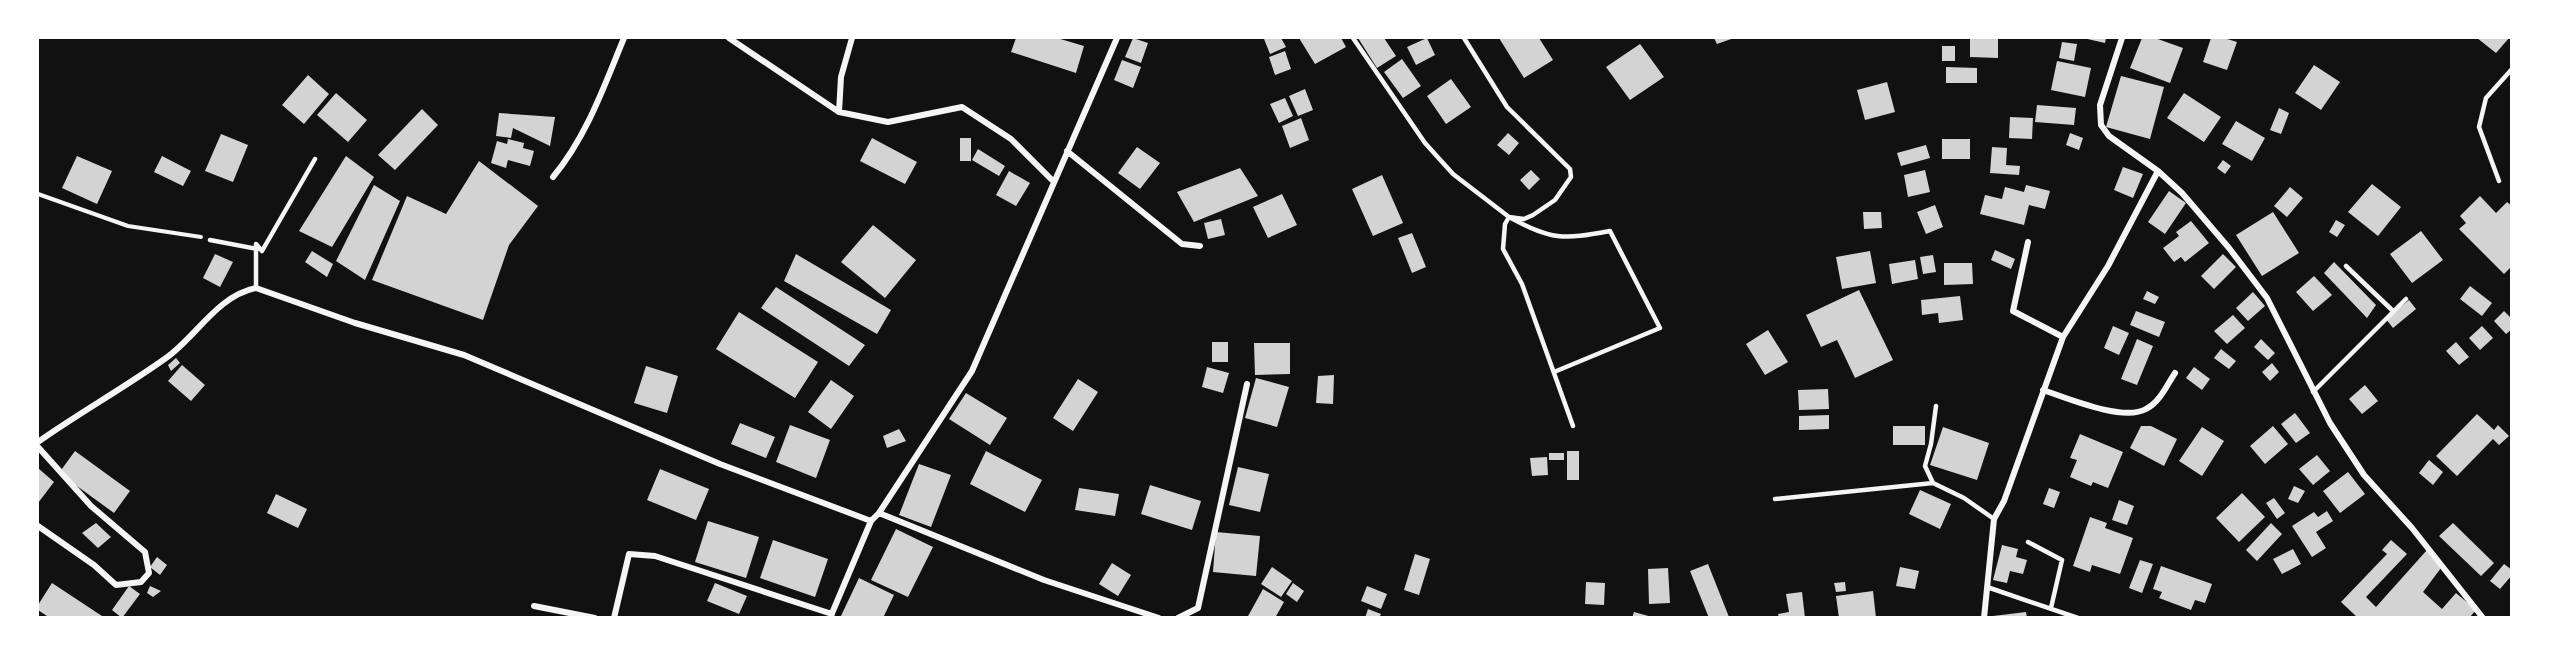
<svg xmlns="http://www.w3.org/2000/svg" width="2549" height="655" font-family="'Zilla Slab',serif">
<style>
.building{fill:#d3d3d3}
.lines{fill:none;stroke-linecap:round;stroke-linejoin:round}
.path{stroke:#f5f5f5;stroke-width:4}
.service{stroke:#f5f5f5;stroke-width:4.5}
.minor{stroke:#f5f5f5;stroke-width:6}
</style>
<rect width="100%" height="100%" fill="#111"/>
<path class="building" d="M1016 38H1057L1084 46 1076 73 1011 52Z
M1133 38 1148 43 1141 63 1125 57Z
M1268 38H1281L1286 47 1270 54 1264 39Z
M1299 38H1341L1346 47 1315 64Z
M1358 38H1384L1396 56 1377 68Z
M1427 38 1435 55 1416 65 1407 47Z
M1499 38H1539L1553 60 1524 78Z
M1714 38H1734L1717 44Z
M2083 38H2106L2105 43Z
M2142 38H2155L2183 48 2170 83 2130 68Z
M2211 38H2224L2237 42 2227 70 2203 62Z
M2477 38H2509L2496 53Z
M1970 39H1998V58L1970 57Z
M2062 42 2077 44 2074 61 2059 58Z
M1640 44 1664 77 1630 100 1606 67Z
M1942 46H1955V61H1942Z
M1285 51 1291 69 1275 75 1269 57Z
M1402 59 1421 86 1403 98 1384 72Z
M1122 60 1141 67 1133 88 1114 80Z
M2057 61 2091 68 2085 97 2051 90Z
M2314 65 2340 82 2321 110 2295 93Z
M1946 67 1977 68V83H1946Z
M308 75 329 94 304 124 282 105Z
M2121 76 2164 87 2150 139 2106 127Z
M1451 79 1471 107 1446 124 1427 96Z
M1887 82 1895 112 1865 120 1857 90Z
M1305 89 1313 110 1298 116 1289 96Z
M336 93 367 120 348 142 317 115Z
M2184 93 2221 117 2204 142 2167 118Z
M1285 98 1293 116 1279 123 1270 104Z
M2037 105 2076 108 2074 125 2035 122Z
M2279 108 2289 113 2281 134 2270 130Z
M422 109 438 125 395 170 378 155Z
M499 113 555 117 550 146 513 128 511 138 496 136Z
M2010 117 2033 118 2032 139 2009 138Z
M1301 118 1309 140 1290 148 1282 126Z
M2236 121 2265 138 2252 161 2222 144Z
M1508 133 1519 143 1509 155 1497 145Z
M2070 133 2083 138 2079 150 2066 145Z
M221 134 248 145 233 182 205 171Z
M872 138 917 162 905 184 860 161Z
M960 138H971V161H960Z
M508 139 524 143 523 148 534 151 530 166 508 160 506 168 491 163 497 141 507 144Z
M1942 139H1970V159H1942Z
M1926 145 1930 158 1901 166 1897 153Z
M1137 147 1160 163 1140 189 1118 173Z
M1992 147 2007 148 2006 165 2020 166 2019 175 1990 173Z
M978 149 1005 166 999 176 972 160Z
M77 156 112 171 97 204 62 188Z
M162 156 191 171 183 186 154 172Z
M346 156 374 177 332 247 299 231Z
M2223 160 2231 166 2225 174 2217 168Z
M479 161 538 206 509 245 483 320 372 280 407 196 446 214Z
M2123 167 2143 174 2133 198 2114 190Z
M1240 168 1258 196 1194 222 1177 192Z
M1531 170 1540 179 1529 190 1520 180Z
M1925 170 1930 192 1908 197 1904 175Z
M1009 171 1030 183 1016 206 996 195Z
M1382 175 1403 223 1373 236 1352 189Z
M2372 184 2401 207 2378 236 2348 212Z
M374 185 400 201 365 280 336 261Z
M2026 185 2050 191 2045 209 2029 205 2024 225 1980 214 1985 195 2002 199 2005 187 2024 192Z
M2290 187 2303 198 2287 217 2274 206Z
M2169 191 2186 203 2165 234 2148 222Z
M1282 194 1297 225 1268 238 1253 207Z
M2480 196 2496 213 2507 202 2512 206V266L2504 274 2459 229 2466 223 2460 216Z
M1935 205 1943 227 1926 234 1917 212Z
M1863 212H1881L1882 228 1864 229Z
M2273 212 2299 253 2262 276 2236 235Z
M1221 219 1225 235 1208 239 1204 223Z
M2336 220 2345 225 2337 237 2329 232Z
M2191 221 2209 243 2185 262 2181 257 2174 262 2163 248 2179 236 2176 232Z
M873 225 916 260 885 298 841 262Z
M2421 231 2443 260 2412 283 2390 254Z
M1412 233 1426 267 1412 273 1398 238Z
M1995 250 2015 259 2011 269 1991 260Z
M312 251 333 264 327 277 305 262Z
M1870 251 1876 283 1842 289 1836 257Z
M215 254 233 262 220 287 203 278Z
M796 254 891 310 877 334 784 281Z
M2223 254 2236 267 2214 289 2201 276Z
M1933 255 1936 272 1923 274 1920 257Z
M1915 260 1918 279 1892 284 1889 264Z
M2334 262 2376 305 2367 318 2324 273Z
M1944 263H1972L1973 284 1944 285Z
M2314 276 2332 295 2313 311 2296 292Z
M2470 286 2492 303 2482 316 2460 299Z
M776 287 865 345 849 366 761 308Z
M1859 290 1893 360 1855 378 1837 340 1821 347 1806 315Z
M2147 291 2159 297 2155 304 2143 299Z
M2253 292 2265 306 2248 321 2236 308Z
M1960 296 1963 320 1939 323 1938 313 1922 315 1921 300Z
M2409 300 2416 309 2393 328 2386 319Z
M2136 311 2165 322 2159 337 2130 325Z
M2504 311 2512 319V329L2506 334 2494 321Z
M739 312 818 362 795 398 716 349Z
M2233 315 2245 328 2227 344 2214 331Z
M2113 326 2129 333 2119 355 2104 348Z
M2482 326 2493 338 2480 350 2469 338Z
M1768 330 1788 362 1765 375 1746 344Z
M2137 339 2153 346 2137 385 2121 379Z
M2261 339 2275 353 2268 360 2254 347Z
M1212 342H1228V362H1212Z
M2456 342 2469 357 2459 365 2446 351Z
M1254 343H1290V374L1255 375Z
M2221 349 2236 361 2229 369 2214 358Z
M176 358 180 363 171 371 168 365Z
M2272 363 2279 372 2270 381 2262 372Z
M182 365 205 385 191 401 168 381Z
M646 366 678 376 667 413 634 403Z
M1207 367 1229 373 1223 393 1202 387Z
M2194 367 2210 379 2202 390 2186 378Z
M1334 375 1333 404 1316 403 1318 376Z
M1256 378 1289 387 1277 427 1245 418Z
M1078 379 1098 392 1073 431 1053 418Z
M831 380 854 396 831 429 808 412Z
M2365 385 2378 401 2362 414 2349 399Z
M1828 389 1829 409 1799 410 1798 390Z
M966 393 1007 418 990 445 949 419Z
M2295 413 2310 433 2296 443 2281 424Z
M2477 414 2494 430 2498 425 2509 436 2499 445 2493 439 2457 476 2436 456Z
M1829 415V429L1799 430V416Z
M740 423 775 437 766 458 731 444Z
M790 425 830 440 816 478 776 462Z
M1893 426H1925V445H1893Z
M2141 426H2151L2177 439 2164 466 2130 448Z
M2273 426 2288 444 2265 464 2250 446Z
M1943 427 1989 443 1977 480 1930 465Z
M2202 427 2224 441 2202 476 2179 461Z
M899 429 906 441 887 448 883 436Z
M2080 434 2123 452 2108 488 2093 482 2091 486 2070 477 2077 460 2070 458Z
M75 451 130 491 114 513 59 473Z
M986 451 1042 480 1025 512 970 484Z
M1567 451H1579V480H1567Z
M1549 453H1564V460H1549Z
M2317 455 2330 471 2313 485 2299 469Z
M1547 457 1548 475 1532 476 1530 458Z
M2429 460 2443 472 2433 485 2419 473Z
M919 464 951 475 931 527 899 515Z
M1238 467 1269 474 1260 512 1229 505Z
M38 468 54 482 38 503Z
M660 469 709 489 696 520 647 500Z
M2348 472 2365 494 2340 513 2323 491Z
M1150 485 1201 501 1192 530 1141 514Z
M2294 486 2305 491 2298 503 2288 499Z
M1079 488 1119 494 1115 516 1075 510Z
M2049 488 2060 492 2054 508 2043 504Z
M1920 490 1951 504 1940 529 1909 514Z
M2242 493 2265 517 2239 542 2216 518Z
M276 494 307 509 298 528 267 513Z
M2274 498 2285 513 2277 519 2266 503Z
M2119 500 2134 506 2127 525 2112 520Z
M2327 511 2333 521 2316 532 2326 548 2312 557 2292 526 2314 512 2318 517Z
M2090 517 2107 523 2105 528 2133 538 2120 574 2092 565 2090 572 2073 566Z
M708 521 759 537 746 578 695 562Z
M96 523 111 537 98 548 82 533Z
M2271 523 2282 534 2257 561 2246 550Z
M2453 523 2494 563 2481 576 2439 536Z
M896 529 933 547 908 597 871 580Z
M1216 532 1260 536 1256 576 1213 572Z
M773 540 828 559 815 597 760 578Z
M2391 540 2407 554 2366 597 2376 607 2427 550 2441 568 2423 592 2442 609 2456 593 2476 610 2469 618H2358L2341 602 2387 554 2382 550Z
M2002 545 2018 549 2016 557 2027 560 2023 574 2010 571 2007 583 1993 580Z
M2293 549 2301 564 2282 574 2273 559Z
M1415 554 1430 559 1419 595 1404 590Z
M157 557 167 565 160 575 150 567Z
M2140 560 2153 564 2142 593 2129 588Z
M1112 563 1131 575 1118 596 1099 584Z
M1708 564 1729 617 1727 618H1709L1690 571Z
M2504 564 2512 570V575L2500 589 2490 581Z
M2161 566 2212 584 2205 603 2195 600 2191 610 2159 598 2162 592 2153 589Z
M1272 567 1292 581 1281 597 1261 584Z
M1900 567 1919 571 1915 589 1896 586Z
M1668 568 1670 603 1649 604 1648 569Z
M859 578 894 595 883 618H840Z
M1586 582 1605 583 1604 605 1585 604Z
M1845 582 1846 591 1836 592 1834 583Z
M52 583 105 618H50L38 610V605Z
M715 583 747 596 739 614 707 601Z
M1293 583 1304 591 1297 602 1286 594Z
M129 586 140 594 122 618 112 610Z
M150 586 161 591 153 597 147 593Z
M1367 586 1387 594 1381 609 1361 601Z
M1263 589 1284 602 1275 618H1247Z
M1873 591 1876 618H1839L1836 596Z
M1802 592 1805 618H1779L1778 614 1789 612 1786 594Z
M1368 609 1381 614 1379 618H1365Z
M1634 612 1652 617V618H1632Z
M2026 612 2027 618H1993V616Z"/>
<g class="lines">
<path class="path" d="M38 194 128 226 201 237"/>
<path class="service" d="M1353 38 1425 143 1453 174 1509 217 1524 219 1533 215 1555 200 1571 177 1570 169 1507 107 1464 38
M2499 181 2479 127 2486 98 2512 69
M210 240 257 249
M2346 266 2392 310
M256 288V244L262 251 315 159
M1554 372 1660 328 1610 231C1562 240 1552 240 1509 217L1505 224 1503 249 1522 284 1573 426
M2313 392 2406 299
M1933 483 1925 466 1931 444 1936 406
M1775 499 1933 483 1964 498 1994 519
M2028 542 2062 560 2051 608
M1987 587 2078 618"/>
<path class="minor" d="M729 38 839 112 888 122 962 107 1011 139 1054 182
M2122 38 2100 105 2101 125 2109 136 2158 171 2182 193 2229 248 2267 298 2330 423 2364 475 2412 528 2483 618
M839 112 841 77 852 38
M1067 151 1182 244 1200 246
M553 177C587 136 604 86 624 38
M2028 242 2013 311 2063 337
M2043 390C2067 398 2123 422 2146 409 2160 402 2167 385 2175 373
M38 442C79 413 124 388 166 358 196 337 217 296 256 288L355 323 464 355 720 464 871 521
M38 447 91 506 145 552 149 573 141 582 116 585 94 565 38 526
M879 513 1044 580 1159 618
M534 606 595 618
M614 618 629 554 655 556 832 614
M830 618 871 521 879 513 972 371 1117 38
M1178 618 1198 608 1247 384
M1984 618 1994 519 2004 501 2063 337 2108 266 2158 171"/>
</g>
<rect width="2549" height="655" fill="none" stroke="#ffffff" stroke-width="78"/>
</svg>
